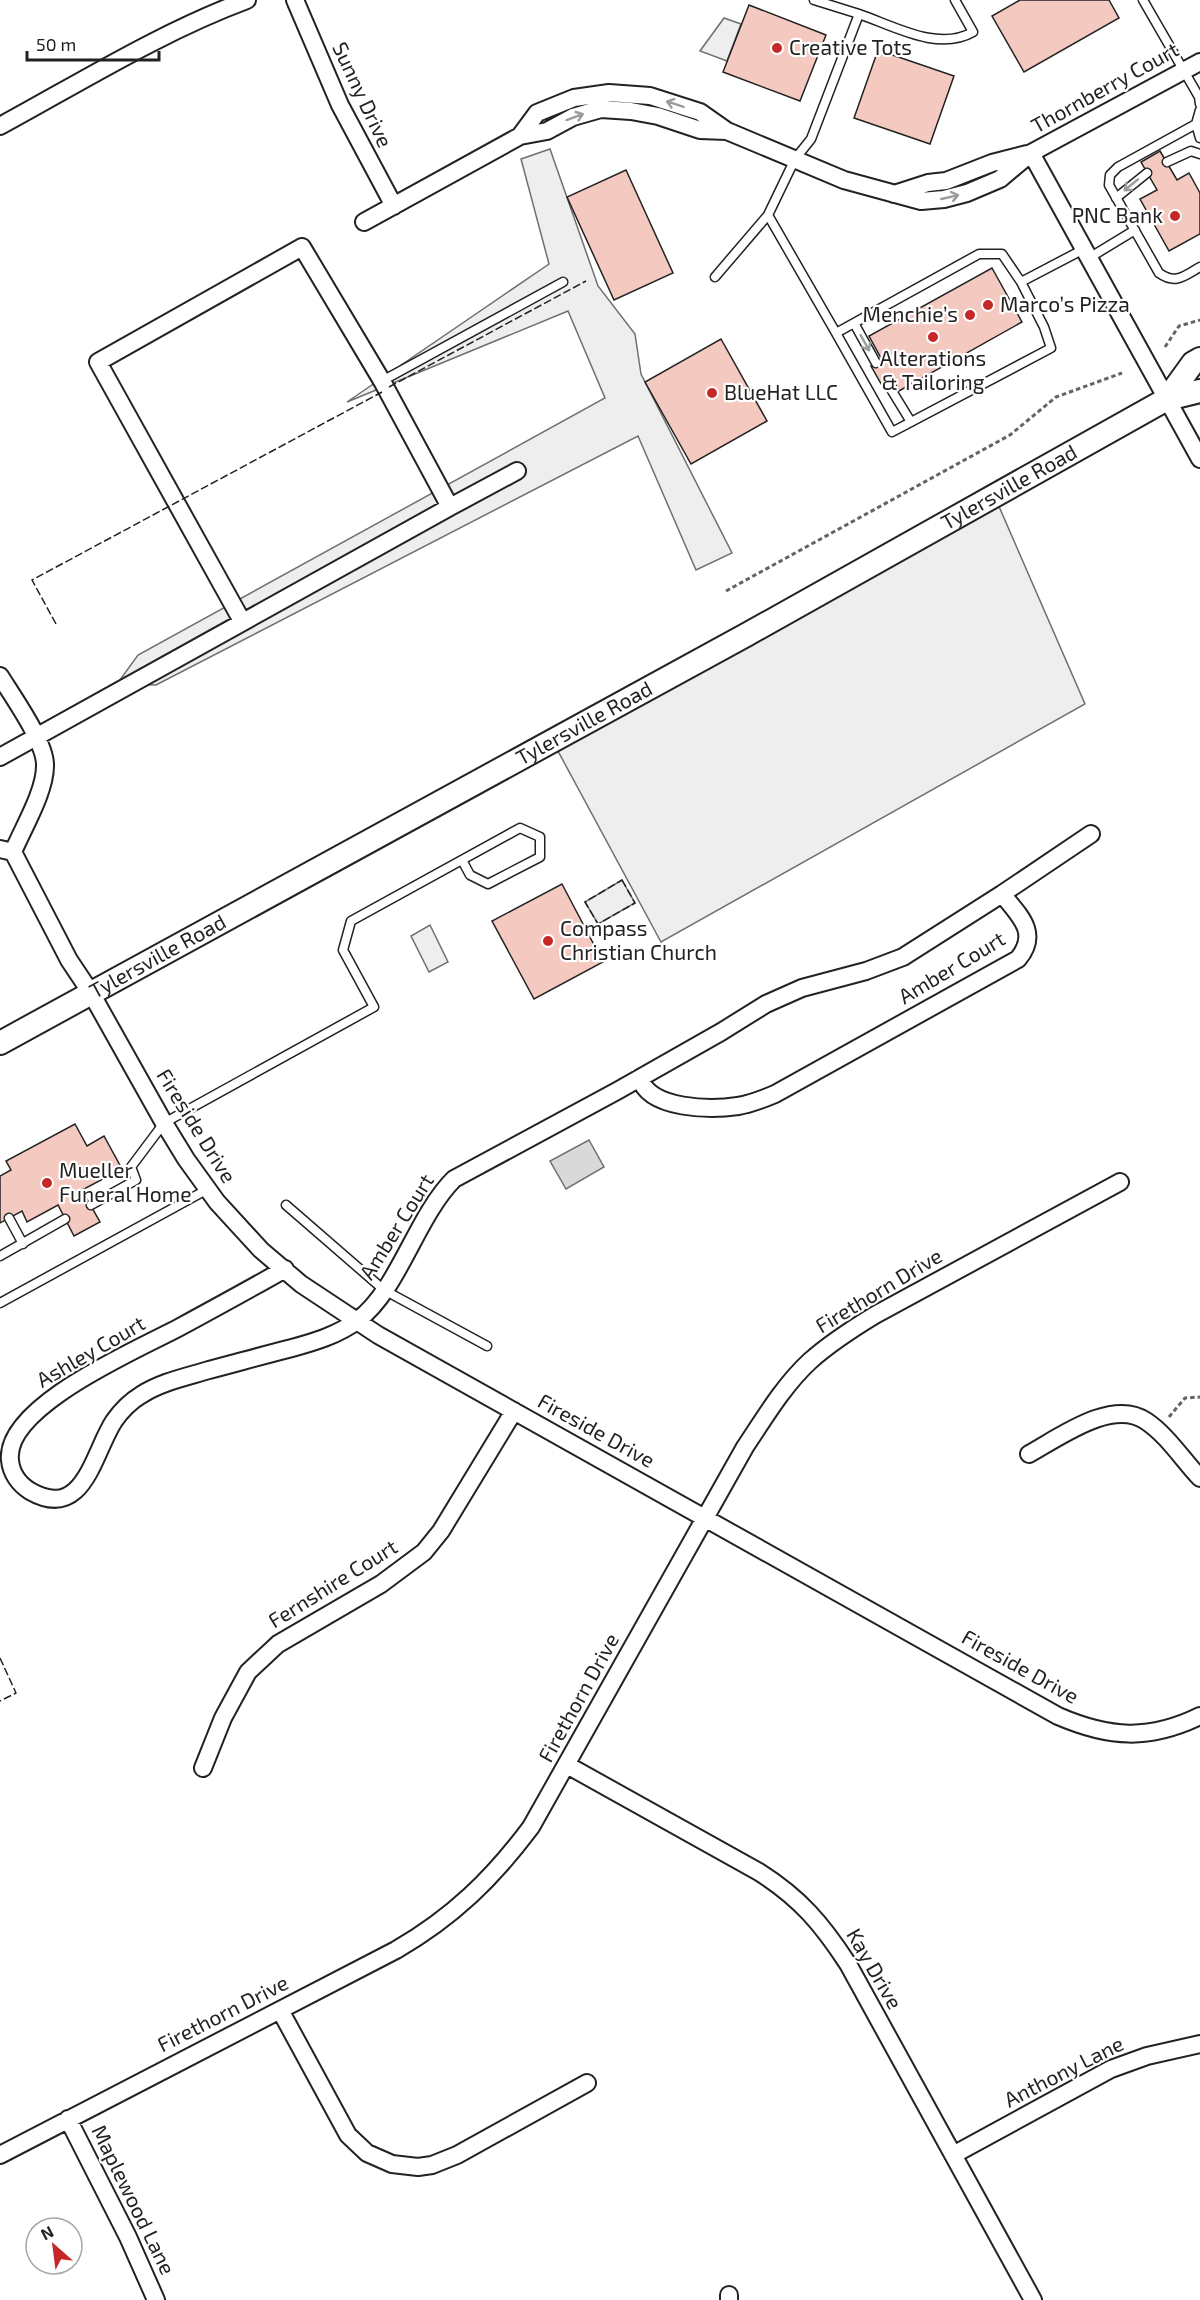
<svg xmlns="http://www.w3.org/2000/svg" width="1200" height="2300" font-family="'Exo 2',sans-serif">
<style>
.green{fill:#eee;stroke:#6f6f6f;stroke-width:1.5}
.water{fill:#d9d9d9;stroke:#6f6f6f;stroke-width:1.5}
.building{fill:#f3c9c0;stroke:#222;stroke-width:1.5}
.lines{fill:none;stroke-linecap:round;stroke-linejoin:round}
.service-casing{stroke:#222;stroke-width:11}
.minor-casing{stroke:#222;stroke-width:20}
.secondary-casing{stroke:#222;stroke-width:26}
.path{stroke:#646464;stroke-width:3;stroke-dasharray:4.5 3;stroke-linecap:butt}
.service{stroke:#fff;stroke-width:8}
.minor{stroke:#fff;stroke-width:16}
.secondary{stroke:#fff;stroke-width:22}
.fence{stroke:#222;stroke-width:1.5;stroke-dasharray:8 3;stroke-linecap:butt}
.oneway{stroke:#9c9c9c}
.poi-dot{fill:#c62828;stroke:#fff;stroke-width:2}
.labels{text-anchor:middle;stroke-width:4.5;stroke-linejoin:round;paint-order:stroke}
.poi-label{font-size:21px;fill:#222;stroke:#fff;text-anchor:start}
.street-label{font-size:21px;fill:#222;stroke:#fff}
</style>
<rect width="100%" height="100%" fill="#fff"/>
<path class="green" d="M724 18 741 24 727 61 700 51Z
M550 149 598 286 635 334 641 374 732 553 696 570 638 436 156 685 117 684 138 655 605 398 568 311 347 402 549 264 521 159Z
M994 495 1085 704 661 942 552 740Z
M622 880 635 903 598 924 585 902Z
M430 925 448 962 429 972 411 936Z"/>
<path class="water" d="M589 1140 604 1167 566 1189 550 1161Z"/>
<path class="building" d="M1020 0H1109L1119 18 1024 72 992 16Z
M749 5 826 35 800 101 723 72Z
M878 50 954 76 930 144 854 118Z
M1160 151 1177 180 1189 173 1200 193V234L1169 251 1140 199 1157 190 1141 162Z
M626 170 673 273 614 300 567 197Z
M992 268 1022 322 899 391 895 383 884 389 871 366 882 360 869 336Z
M721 339 767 421 691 464 645 382Z
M562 884 603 962 534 999 492 921Z
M75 1124 87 1146 104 1136 122 1169 82 1190 100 1222 74 1236 58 1205 27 1222 22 1211 0 1223V1176L11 1170 6 1161Z"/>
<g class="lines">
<defs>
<path id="service" d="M814 0 859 14
M955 0 973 32C938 52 894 26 859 14L811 139 795 159 768 215 836 333 979 254H1002L1021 282 1084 249
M1143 0 1199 97 1200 104
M1200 110 1196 124 1118 167 1110 175 1109 185 1159 273C1176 285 1184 276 1200 267
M1196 124 1200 138
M1167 162 1191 151 1200 154
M1116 198 1147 173
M1089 258 1135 230
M715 277 768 215
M854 323 876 363
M836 333 892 432 1051 348 1044 327 1021 282
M382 381 563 282
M889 386 911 422
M91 1205 136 1180 131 1167 164 1123 374 1007 343 950 351 921 520 828 540 837V857L488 884 470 875 462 860
M286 1205 384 1290 487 1346
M9 1218 23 1244
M0 1256 65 1219
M0 1303 208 1189"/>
<path id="minor" d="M295 0 340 105 394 206
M0 126C81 82 161 32 247 0
M520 136 537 113 574 98 609 93 650 96 700 112 727 131 844 180 921 201 944 199 967 193 1000 179 1031 153 1200 62
M1031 153 1200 459
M894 194 928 183 946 181 992 163 1027 154
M364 222 520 136 547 131 573 117 601 109 631 111 658 116 700 130 727 131
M450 507 517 471
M0 676C13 697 46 743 45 766 45 792 23 828 13 852
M0 757 450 507 382 381 302 247 98 362 242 621
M0 849 13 852 69 960 91 993 164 1123 186 1159 217 1202 261 1250 301 1284 378 1335 1058 1716C1109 1738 1149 1741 1200 1716
M1002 894 1091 834
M285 1269C250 1289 215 1308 180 1327 139 1349 4 1406 10 1460 11 1473 19 1484 30 1491 84 1522 93 1453 114 1421 121 1411 131 1401 141 1395 161 1382 186 1377 209 1370 236 1363 264 1355 292 1348 314 1342 338 1335 358 1320 399 1289 416 1217 454 1179L617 1091 721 1032 766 1004 802 988 866 971 903 957 1002 894C1019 915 1040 933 1018 959L775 1094C763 1099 751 1104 738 1106 712 1110 649 1110 640 1078
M1029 1454C1060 1437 1112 1398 1146 1421 1167 1435 1183 1460 1200 1478
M567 1765 759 1872C800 1898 822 1924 848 1964L1033 2300
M203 1768 223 1718 248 1672 278 1644 381 1584 424 1552 441 1531 514 1411
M280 2010 348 2135 367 2153 392 2164 418 2167 432 2165 457 2155 587 2083
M68 2119 128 2237 156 2300
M0 2155 396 1950C453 1917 492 1879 531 1827L745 1447C765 1417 784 1385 810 1361 830 1343 852 1329 875 1315L1120 1182
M953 2155 1111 2069 1147 2056 1200 2044
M729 2295V2300"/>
<g id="secondary">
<path d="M1167 399 1193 363 1200 359"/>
<path id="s1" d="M0 1043 746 635 1167 399 1200 391"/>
</g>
</defs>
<use href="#service" class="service-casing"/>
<use href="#minor" class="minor-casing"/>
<use href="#secondary" class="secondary-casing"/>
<path class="path" d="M1165 347 1179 326 1200 320
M726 591 1010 435 1056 397 1122 373
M1169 1417 1185 1398 1200 1397"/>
<use href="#service" class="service"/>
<use href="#minor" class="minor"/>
<use href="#secondary" class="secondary"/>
<path class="fence" d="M389 387 586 281
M56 624 32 580 382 392
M622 880 635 903 598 924 585 902Z
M0 1658 16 1693 0 1701"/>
</g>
<defs><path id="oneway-shaft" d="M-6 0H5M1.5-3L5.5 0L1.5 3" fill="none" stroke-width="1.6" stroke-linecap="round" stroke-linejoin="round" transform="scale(1.5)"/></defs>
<g class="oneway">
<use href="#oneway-shaft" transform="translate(675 104) rotate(-162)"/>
<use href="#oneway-shaft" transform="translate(575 117) rotate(-20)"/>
<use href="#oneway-shaft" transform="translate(1131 185) rotate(141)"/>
<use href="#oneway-shaft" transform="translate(950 197) rotate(-13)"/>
<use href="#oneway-shaft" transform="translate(865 343) rotate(61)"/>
</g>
<g class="poi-dot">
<circle cx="777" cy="48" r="6"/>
<circle cx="1175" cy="216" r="6"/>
<circle cx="988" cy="305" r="6"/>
<circle cx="970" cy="315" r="6"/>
<circle cx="933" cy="337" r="6"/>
<circle cx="712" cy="393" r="6"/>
<circle cx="548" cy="941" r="6"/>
<circle cx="47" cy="1183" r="6"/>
</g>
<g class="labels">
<g class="poi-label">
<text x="789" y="55">Creative Tots</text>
<text x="1163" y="223" text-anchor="end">PNC Bank</text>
<text x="1000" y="312">Marco’s Pizza</text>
<text x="958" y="322" text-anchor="end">Menchie’s</text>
<text x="933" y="366" text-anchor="middle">Alterations<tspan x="933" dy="24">&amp; Tailoring</tspan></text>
<text x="724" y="400">BlueHat LLC</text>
<text x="560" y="936">Compass<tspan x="560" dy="24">Christian Church</tspan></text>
<text x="59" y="1178">Mueller<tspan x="59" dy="24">Funeral Home</tspan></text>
</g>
<g class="street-label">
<text transform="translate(1105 88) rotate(-29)" y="7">Thornberry Court</text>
<text transform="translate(362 95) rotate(65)" y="7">Sunny Drive</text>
<text dy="7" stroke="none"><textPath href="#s1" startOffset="1152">Tylersville Road</textPath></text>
<text dy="7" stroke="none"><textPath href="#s1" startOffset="666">Tylersville Road</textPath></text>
<text dy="7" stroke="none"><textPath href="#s1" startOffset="180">Tylersville Road</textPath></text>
<text transform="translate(952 968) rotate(-31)" y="7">Amber Court</text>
<text transform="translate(196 1126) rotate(58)" y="7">Fireside Drive</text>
<text transform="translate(397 1227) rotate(-58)" y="7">Amber Court</text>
<text transform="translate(879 1291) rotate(-31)" y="7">Firethorn Drive</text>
<text transform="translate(91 1352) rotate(-30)" y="7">Ashley Court</text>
<text transform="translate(596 1431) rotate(29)" y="7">Fireside Drive</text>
<text transform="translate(333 1584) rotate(-32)" y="7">Fernshire Court</text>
<text transform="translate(1020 1667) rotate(29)" y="7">Fireside Drive</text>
<text transform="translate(579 1698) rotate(-61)" y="7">Firethorn Drive</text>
<text transform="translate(874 1969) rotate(60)" y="7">Kay Drive</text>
<text transform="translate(223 2014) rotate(-27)" y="7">Firethorn Drive</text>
<text transform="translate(1064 2072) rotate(-27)" y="7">Anthony Lane</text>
<text transform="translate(133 2200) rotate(64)" y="7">Maplewood Lane</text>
</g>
</g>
<g transform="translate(54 2246) rotate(332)"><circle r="28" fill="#ffffff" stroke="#a7a7a7" stroke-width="1.5"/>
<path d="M0-4.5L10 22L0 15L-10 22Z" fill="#c62828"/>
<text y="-9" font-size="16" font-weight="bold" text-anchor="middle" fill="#222222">N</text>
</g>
<path d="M27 51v9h132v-9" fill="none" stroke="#222222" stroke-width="3"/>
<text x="36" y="51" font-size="18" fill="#222222" stroke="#ffffff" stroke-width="4.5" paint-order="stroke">50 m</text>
</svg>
